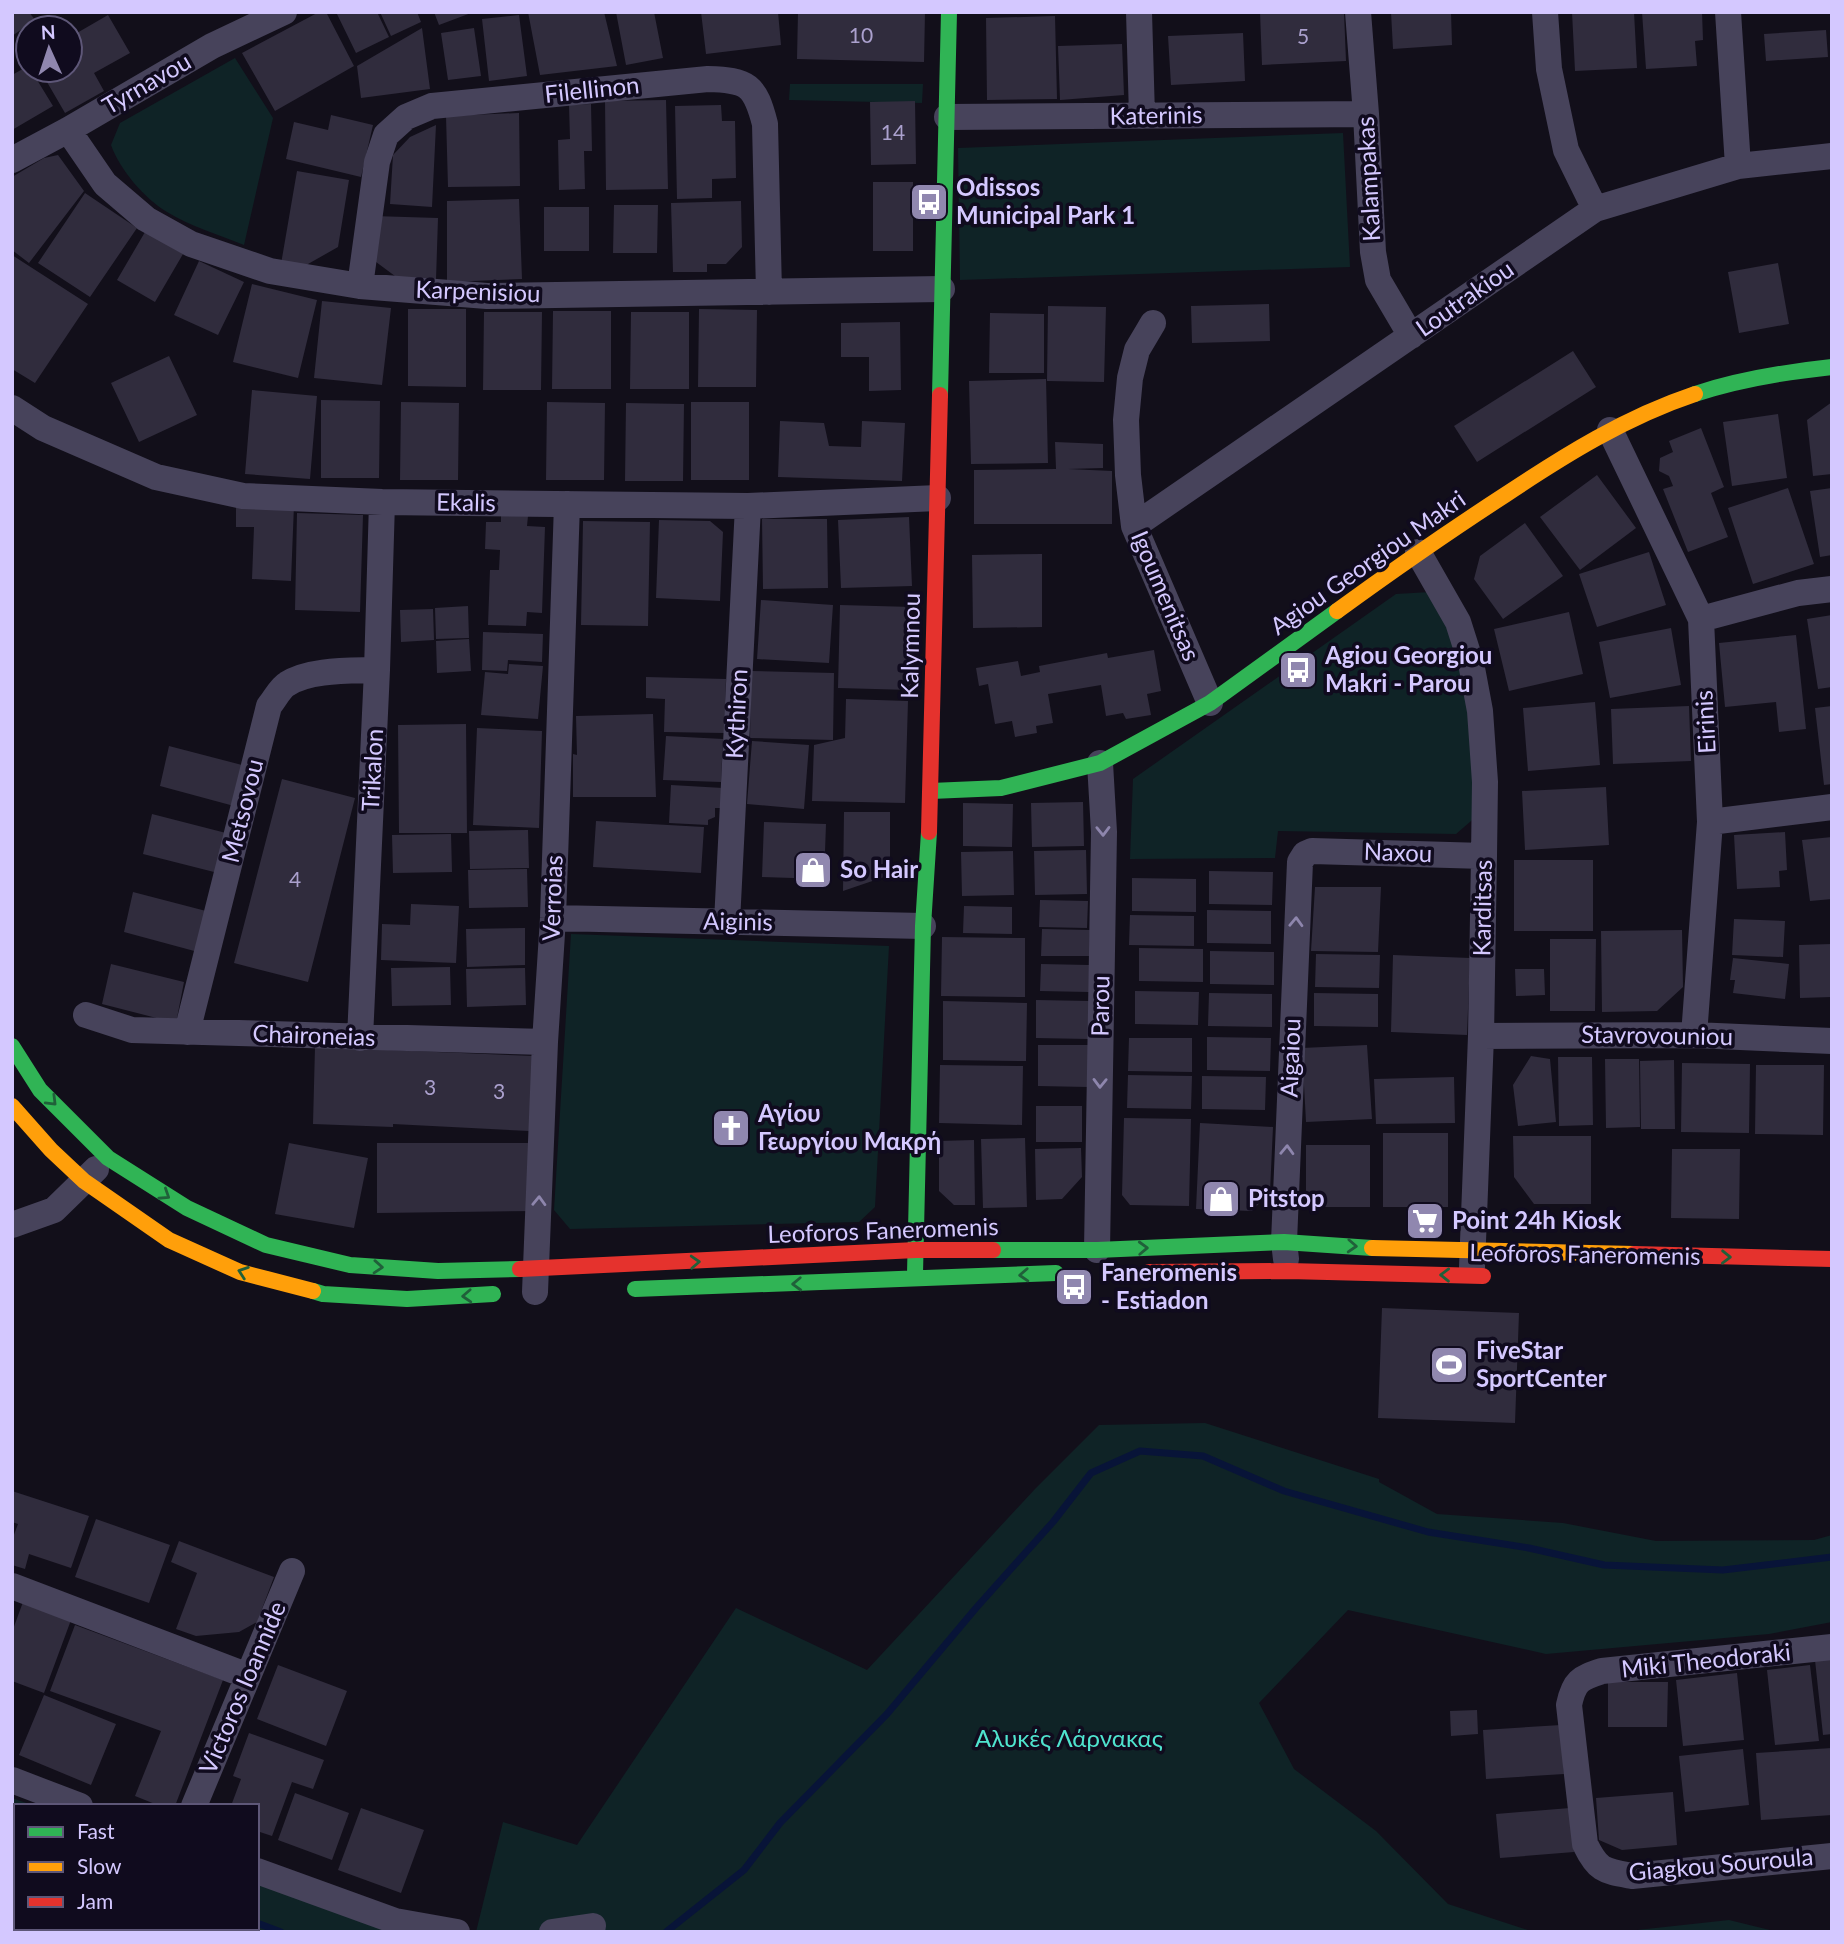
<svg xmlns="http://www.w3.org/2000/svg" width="1844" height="1944" font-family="Lato,sans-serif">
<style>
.green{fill:#0f2326}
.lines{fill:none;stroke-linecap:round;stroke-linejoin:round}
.stream{stroke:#081438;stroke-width:7}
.building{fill:#302c3d}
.street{stroke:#47435b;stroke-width:26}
.fast{stroke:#30b455;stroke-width:16}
.slow{stroke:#ff9f0a;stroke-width:16}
.jam{stroke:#e5322d;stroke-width:16}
.oneway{stroke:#8e86ad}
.oneway2{stroke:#20603a}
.labels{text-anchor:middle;stroke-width:7;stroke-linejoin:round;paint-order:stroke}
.number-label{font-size:21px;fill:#aba1ce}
.street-label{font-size:24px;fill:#d4c8ff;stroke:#100b1e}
.poi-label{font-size:24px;font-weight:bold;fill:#d4c8ff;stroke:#100b1e;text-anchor:start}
.park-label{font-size:24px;fill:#4fe3ce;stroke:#100b1e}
</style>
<rect width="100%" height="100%" fill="#120f1a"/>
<path class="green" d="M235 58 273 118 244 245C219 235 190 226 167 212 144 198 120 170 111 145L120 123Z
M790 84H923L922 103 789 100Z
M1343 133 1350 267 960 280 958 148Z
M1430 592 1454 635 1471 713 1478 815 1456 834 1278 831 1275 858 1130 859 1133 779 1396 594Z
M571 934 889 946 875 1207 859 1222 570 1229 554 1210Z
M1205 1423 1379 1479V1482L1437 1514 1563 1523 1656 1541 1814 1540 1832 1535V1622L1769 1634 1546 1654 1348 1610 1259 1703 1294 1769 1376 1831 1448 1904 1534 1932H476L503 1822 577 1845 736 1608 867 1670 1035 1489 1099 1425Z
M12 1798 35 1806H16V1928H257V1883L396 1932H12Z
M1729 1920 1778 1932H1618H1619Z"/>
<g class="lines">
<path class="stream" d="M12 1831 16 1833
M257 1923 281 1932
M666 1932 744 1870 780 1823 887 1714 976 1608 1053 1522 1091 1473 1140 1451 1203 1456 1284 1491 1428 1532 1529 1548 1604 1565 1723 1570 1832 1557"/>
</g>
<path class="building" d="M12 12H29L35 20 12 36Z
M319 12H326L354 66 275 111 242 53Z
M336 12H377L389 37 356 53Z
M380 12H417L421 22 391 36Z
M434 12H471V13L439 25Z
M528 12H604L617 66 540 75Z
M616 12H654L663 58 626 65Z
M701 12H778L781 45 706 54Z
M798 12H925L924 62 797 59Z
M1260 12H1344L1346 61 1262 65Z
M1391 12H1451L1452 45 1393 49Z
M1572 12H1634L1637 68 1575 71Z
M1642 12H1702L1703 40 1695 41 1697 66 1646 69Z
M108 15 130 53 94 73 104 91 65 113 40 70H70V37Z
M519 15 527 76 489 81 482 19Z
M1055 16 1057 99 987 100 986 18Z
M422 28 430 89 361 98 357 66Z
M474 28 481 76 448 80 441 33Z
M1826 30 1828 57 1766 61 1764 34Z
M1243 33 1245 81 1171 85 1168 36Z
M1122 44 1124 95 1060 100 1058 46Z
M28 66V70H31L53 106 12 130V75Z
M666 100 668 189 606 190 605 101Z
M915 101 916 164 871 165 870 102Z
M591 104 592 151H584L585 189 559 190 558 140 570 139 569 105Z
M721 105 722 121H735L736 178 712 179V198L677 199 675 106Z
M519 113 520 186 448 187 446 116Z
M331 115 373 125 361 177 286 159 294 122 328 130Z
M436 125 432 207 390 204 393 155 410 137Z
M58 155 84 191 29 263 12 250V177L44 158Z
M297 171 349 180 338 247 301 268 281 264Z
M873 182H913V251H873Z
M85 193 137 228 90 297 38 263Z
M519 199 522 279 447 282V201Z
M741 201 742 247 726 264H707V272H673L671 203Z
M614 205H658L657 253H613Z
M544 207H589V251H544Z
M373 216 438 218 436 280 399 279 372 259Z
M145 232 183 254 155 302 117 280Z
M12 255 88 304 35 383 12 369Z
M199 261 244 282 218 335 174 315Z
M1778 263 1789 324 1739 333 1728 272Z
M252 284 317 300 298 378 233 362Z
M322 301 391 308 382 385 314 378Z
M1269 304 1270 341 1192 343 1191 306Z
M1048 306 1106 307 1104 382 1047 381Z
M408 309H466V387L408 386Z
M699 309 757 310 756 387H698Z
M553 311H611V389H552Z
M484 312H542L541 390H483Z
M631 312H689V389H630Z
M990 313 1044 314V373H989Z
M900 322 901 390 869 391V357H841V323Z
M1573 351 1596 387 1477 462 1454 426Z
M169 356 197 415 139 442 111 383Z
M1046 379 1048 463 971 464 969 381Z
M252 390 317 396 310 479 245 474Z
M321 400 380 401 379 478H321Z
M401 402 459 403 458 480H400Z
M547 402 605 403 604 480H546Z
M691 402H749V480H691Z
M1832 402V474L1813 476 1807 420Z
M626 403 684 404 683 481H625Z
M1778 414 1787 478 1732 486 1723 422Z
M780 421 824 423 829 446 861 447 862 421 905 423 902 481 778 477Z
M1701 428 1724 487 1711 493 1728 537 1688 552 1663 489 1673 486 1669 476 1659 471 1660 458 1673 452 1669 441Z
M1055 442 1103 444V468L1068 469 1112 471V524H974V470L1056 469Z
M1597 475 1636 528 1580 570 1540 517Z
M1788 488 1814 564 1753 584 1728 508Z
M1832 488V555L1820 557 1810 491Z
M236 503 294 505 291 581 252 579 254 527H236Z
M297 513 363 515 360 612 295 610Z
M501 515 528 516 527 526 545 527 542 613 527 612 526 626 488 625 490 570H499L500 550 485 549 486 522H501Z
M909 517 912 586 841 588 838 520Z
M762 519H827L828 588 763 589Z
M659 520 710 521 723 532 720 601 656 598Z
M583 521 650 522 648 626 581 625Z
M1525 523 1563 576 1503 619 1474 579 1480 556Z
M1649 552 1666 605 1597 627 1579 574Z
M1042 554V627L973 628 972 555Z
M761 600 833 605 829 663 757 659Z
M840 605 913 607 911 690 838 688Z
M468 606 469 638 436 639 435 608Z
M433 609 434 640 401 642 400 610Z
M1569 612 1583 674 1509 691 1494 629Z
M1832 615V687L1818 689 1807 619Z
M1671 628 1681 685 1610 698 1599 642Z
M483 632 543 634 542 662 508 660 507 671 482 670Z
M1796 635 1806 729 1779 732 1776 702 1725 707 1719 643Z
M469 639 471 671 437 673 436 641Z
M1154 650 1161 691 1147 694 1151 715 1126 719 1123 713 1106 716 1101 685 1048 694 1053 723 1036 726 1037 733 1015 737 1012 721 995 724 988 684 979 686 976 668 1018 661 1021 676 1040 672 1039 666 1107 653 1108 658Z
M509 664 543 666 538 719 481 715 485 672 508 674Z
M751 671 834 673 833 740 750 738Z
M646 677 726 679 724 733 664 732 665 699 646 698Z
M846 699 908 701 905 803 812 801 814 745 845 738Z
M1595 702 1600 765 1528 771 1523 708Z
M1689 706 1691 761 1613 764 1611 709Z
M1832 706V784L1824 785 1815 708Z
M653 714 656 797H573V754L577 755 576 716Z
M466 724 467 833H399L398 725Z
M477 728 542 731 539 828 473 825Z
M666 736 723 739 721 782 663 780Z
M752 741 809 745 804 809 747 804Z
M169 746 242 765 234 806 160 786Z
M282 779 355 798 308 982 234 963Z
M671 785 723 788 722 808H715V817L708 820V825L669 823Z
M1606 787 1609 845 1525 850 1522 791Z
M1083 802 1084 846 1032 847 1031 803Z
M963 803 1013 804 1012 847 963 846Z
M844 812H890V875L843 891Z
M152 814 226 833 218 873 143 854Z
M596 821 704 827 701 873 593 867Z
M764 822 826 824 824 879 762 877Z
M528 830 529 868 470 869 469 831Z
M1785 832 1787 870 1779 871 1780 887 1737 889 1734 835Z
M451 834 452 872 393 873 392 835Z
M1832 837V899L1810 901 1802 840Z
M1086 850 1087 894 1035 895 1034 851Z
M1013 851 1014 895 962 896 961 852Z
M1514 860H1593V931H1514Z
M527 869 528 907 469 908 468 870Z
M1209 871 1273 872 1272 905 1209 904Z
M1132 878 1196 879V912L1132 911Z
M1315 887H1381L1378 952 1311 951Z
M133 892 206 911 198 952 124 932Z
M1040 900 1088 901 1087 928 1039 927Z
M411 904 459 906 456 963 381 960 382 924 410 925Z
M964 906 1012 907V934L963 933Z
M1207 910 1271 911V944L1207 943Z
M1130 915 1194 916V946L1129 945Z
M1734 919 1785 921 1783 957 1732 955Z
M525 928V965L467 967 466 929Z
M1042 929 1090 930 1089 956H1041Z
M1682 930 1683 987 1657 1011 1602 1012 1601 931Z
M942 937 1025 938V997L941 996Z
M1550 939H1596L1595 1011H1550Z
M1832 944V965H1830L1832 997 1800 998 1799 945Z
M1139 948 1203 949V982L1139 981Z
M1210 951 1274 952V985L1210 984Z
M1316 954 1380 955 1379 988 1315 987Z
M1393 955 1470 958 1467 1035 1391 1032Z
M1733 958 1789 964 1785 999 1733 993 1735 980H1730Z
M111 964 184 982 176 1023 102 1004Z
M1041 964 1089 965V992L1040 991Z
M450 967 451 1005 392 1006 391 968Z
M525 968 526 1005 467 1007 466 969Z
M1515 969H1544L1545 995 1516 996Z
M1135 991 1199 992 1198 1025 1135 1024Z
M1209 993 1272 994V1027L1208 1026Z
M1314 993 1378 994V1027L1314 1026Z
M1036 1000 1090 1001 1089 1039 1036 1038Z
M943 1001 1027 1003 1026 1061 943 1060Z
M1207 1037 1271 1038 1270 1071 1207 1070Z
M1129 1038H1192V1072L1128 1071Z
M1038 1045H1088V1087L1038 1086Z
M1367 1045 1372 1119 1306 1122 1302 1048Z
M315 1047 535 1056 529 1131 393 1124V1127L313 1124Z
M1531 1056 1550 1059 1556 1122 1518 1126 1513 1085Z
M1558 1057H1592L1593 1125 1559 1126Z
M1605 1059H1639L1640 1127 1606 1128Z
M1674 1060 1675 1129H1641L1640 1061Z
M1682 1063 1750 1064 1749 1133 1681 1132Z
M940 1065 1023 1066 1022 1125 939 1123Z
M1756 1065H1824L1823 1135 1755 1134Z
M1128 1075 1192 1076 1191 1109 1127 1108Z
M1202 1076 1266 1077 1265 1110 1202 1109Z
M1454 1077 1455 1123 1376 1124 1374 1079Z
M1036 1106H1082V1142H1036Z
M715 1116 750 1119 748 1141 713 1138Z
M1124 1118 1191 1119 1189 1206 1130 1205 1122 1195Z
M1200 1123 1273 1127 1270 1192 1252 1211 1196 1209Z
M1383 1133H1448V1207H1383Z
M1513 1136H1591V1204H1534L1514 1177Z
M1025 1138 1027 1207 983 1208 981 1139Z
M974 1140 975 1205H954L939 1191V1141Z
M289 1143 368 1158 354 1228 275 1214Z
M377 1143H537V1211L377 1213Z
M1306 1145H1370V1207H1306Z
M1081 1148 1082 1177 1062 1199 1036 1200 1035 1149Z
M1672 1149H1740L1739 1219 1671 1218Z
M1382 1308 1519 1313 1515 1423 1378 1418Z
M12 1491 89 1516 71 1568 29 1554 25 1569 12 1565V1540L18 1524 12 1522Z
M96 1519 170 1545 149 1603 75 1577Z
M179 1541 274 1577 257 1622 239 1632 196 1636 176 1629 197 1573 171 1562Z
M23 1602 71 1620 44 1693 12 1681V1632Z
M75 1625 223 1680 175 1806H160L135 1796 161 1731 50 1691Z
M1832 1658V1734L1823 1735 1815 1660Z
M278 1665 347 1691 326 1746 257 1719Z
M1810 1665 1819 1741 1775 1745 1767 1670Z
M1737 1673 1744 1740 1683 1746 1676 1680Z
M1608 1682H1668L1667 1727H1608Z
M44 1695 116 1724 91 1785 19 1755Z
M1477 1710 1478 1734 1451 1736 1450 1711Z
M1561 1725 1564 1774 1486 1779 1483 1730Z
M249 1733 324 1760 313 1789 292 1782 272 1836 257 1831V1806H231L241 1779 233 1776Z
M1832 1748V1815L1761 1820 1756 1753Z
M1743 1749 1749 1805 1685 1812 1679 1756Z
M1673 1792 1677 1845 1622 1850 1599 1840 1596 1798Z
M295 1793 349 1813 332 1860 278 1840Z
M361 1808 424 1830 401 1893 338 1870Z
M1570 1808 1574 1852 1500 1858 1496 1814Z"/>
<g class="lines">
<path class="street" d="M1139 12 1142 116
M1358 12 1366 114 1373 252 1378 280 1411 336
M1545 12 1549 69 1566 150 1595 209
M1728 12 1738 166
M947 117 1366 114
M68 130 105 184 146 219 191 244 270 271 360 286 487 296 942 289
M12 160 68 130 212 46 284 12
M360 286 377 162 386 135 406 117 432 106 708 79C748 80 755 85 765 124L769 292
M1153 323 1137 350 1130 378 1126 420 1128 475 1134 526 1210 703
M12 408 43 428 156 477 243 496 382 502 748 506 938 498
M1610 430 1701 619 1710 822 1694 1035
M1134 526 1595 209 1738 166 1832 156
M1418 552 1458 622 1471 663 1480 711 1485 782 1484 856 1481 1036 1472 1267
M1701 619 1798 593 1832 589
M1710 822 1832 807
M553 918 923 926
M727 922 748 506
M86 1015 132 1030 545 1042
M187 1032 269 706C275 699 280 688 287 684 310 669 351 671 377 670
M1481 1036 1694 1035 1832 1041
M360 1038 377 670 382 502
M12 1225 54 1210 96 1169
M1097 1250 1104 832 1100 763
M1286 1259 1284 1242 1300 862 1305 854 1312 851 1484 856
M535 1292 545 1042 553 918 567 504
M12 1586 248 1676
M1832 1647 1602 1671C1580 1678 1574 1681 1569 1705L1585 1844C1598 1871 1604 1871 1632 1876L1832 1856
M12 1780 80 1806
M194 1806 292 1571
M257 1871 395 1921 457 1932
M552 1932 593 1926"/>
<path class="fast" d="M1695 394C1740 379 1785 372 1832 367
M940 395 949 12
M931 791 1001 788 1100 763 1210 703 1337 611
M12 1046 40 1090 108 1158 187 1208 266 1245 350 1265 438 1271 520 1269
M993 1250H1097L1284 1242 1372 1248
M915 1274 923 926 929 832
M635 1289 1056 1273
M313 1291 323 1294 407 1299 493 1294"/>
<path class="slow" d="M1337 611C1392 571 1448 532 1505 495 1565 455 1626 417 1695 394
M12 1106 51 1150 84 1181 169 1240 240 1272 313 1291
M1372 1248 1634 1254"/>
<path class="jam" d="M929 832 940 395
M1634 1254 1832 1259
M520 1269 916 1250H993
M1149 1272 1289 1271 1483 1276"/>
</g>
<defs><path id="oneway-chevron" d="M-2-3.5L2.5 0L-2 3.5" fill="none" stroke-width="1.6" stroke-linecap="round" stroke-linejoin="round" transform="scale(1.75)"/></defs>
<g class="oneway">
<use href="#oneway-chevron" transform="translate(1103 831) rotate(89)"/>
<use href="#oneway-chevron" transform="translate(1296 922) rotate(-88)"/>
<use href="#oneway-chevron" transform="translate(1100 1083) rotate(91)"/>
<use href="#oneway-chevron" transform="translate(1287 1150) rotate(-88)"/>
<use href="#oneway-chevron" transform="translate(539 1201) rotate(-88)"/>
</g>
<g class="oneway2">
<use href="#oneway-chevron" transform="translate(52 1101) rotate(45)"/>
<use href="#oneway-chevron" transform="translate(165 1195) rotate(33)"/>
<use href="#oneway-chevron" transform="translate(1352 1246) rotate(3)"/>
<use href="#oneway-chevron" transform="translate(1143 1248) rotate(-2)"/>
<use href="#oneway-chevron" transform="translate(1726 1257) rotate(1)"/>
<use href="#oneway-chevron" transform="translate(695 1262) rotate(-3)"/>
<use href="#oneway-chevron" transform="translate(378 1267) rotate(4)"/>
<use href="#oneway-chevron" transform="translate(243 1272) rotate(-161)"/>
<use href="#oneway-chevron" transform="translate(1024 1275) rotate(177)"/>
<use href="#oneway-chevron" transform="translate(1445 1275) rotate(-179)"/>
<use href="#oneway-chevron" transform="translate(797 1284) rotate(178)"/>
<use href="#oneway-chevron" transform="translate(467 1296) rotate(177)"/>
</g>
<defs>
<symbol id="bus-square" viewBox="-11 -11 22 22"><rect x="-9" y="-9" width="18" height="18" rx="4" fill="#9087af" stroke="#100b1e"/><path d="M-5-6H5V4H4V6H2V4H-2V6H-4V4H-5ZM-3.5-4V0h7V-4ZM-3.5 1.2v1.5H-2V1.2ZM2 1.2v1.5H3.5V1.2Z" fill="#fff"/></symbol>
<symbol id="shop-square" viewBox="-11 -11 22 22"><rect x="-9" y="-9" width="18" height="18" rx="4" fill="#9087af" stroke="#100b1e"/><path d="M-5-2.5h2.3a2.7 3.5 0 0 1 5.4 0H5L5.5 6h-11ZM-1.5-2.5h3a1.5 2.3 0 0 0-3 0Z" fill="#fff"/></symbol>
<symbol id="church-square" viewBox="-11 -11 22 22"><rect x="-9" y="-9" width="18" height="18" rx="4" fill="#9087af" stroke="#100b1e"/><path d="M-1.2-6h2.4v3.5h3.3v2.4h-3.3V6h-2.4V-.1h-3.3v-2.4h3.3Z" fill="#fff"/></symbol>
<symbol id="supermarket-square" viewBox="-11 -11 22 22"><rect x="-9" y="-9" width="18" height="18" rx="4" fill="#9087af" stroke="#100b1e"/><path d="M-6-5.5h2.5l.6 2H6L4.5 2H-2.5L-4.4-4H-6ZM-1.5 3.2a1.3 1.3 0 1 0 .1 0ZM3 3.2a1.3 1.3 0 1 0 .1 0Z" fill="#fff"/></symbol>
<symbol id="stadium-square" viewBox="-11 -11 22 22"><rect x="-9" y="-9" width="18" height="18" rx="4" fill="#9087af" stroke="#100b1e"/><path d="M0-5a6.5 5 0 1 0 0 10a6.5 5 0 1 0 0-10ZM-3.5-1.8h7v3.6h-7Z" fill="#fff"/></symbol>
</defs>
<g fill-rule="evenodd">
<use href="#bus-square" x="907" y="180" width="44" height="44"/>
<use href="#bus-square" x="1276" y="648" width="44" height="44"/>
<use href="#shop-square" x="791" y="848" width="44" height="44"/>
<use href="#church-square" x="709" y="1106" width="44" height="44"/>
<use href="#shop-square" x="1199" y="1177" width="44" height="44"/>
<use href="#supermarket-square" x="1403" y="1199" width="44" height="44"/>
<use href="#bus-square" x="1052" y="1265" width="44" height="44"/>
<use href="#stadium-square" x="1427" y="1343" width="44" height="44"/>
</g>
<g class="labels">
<g class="number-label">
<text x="861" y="43">10</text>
<text x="1303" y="44">5</text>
<text x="893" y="140">14</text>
<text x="295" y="887">4</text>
<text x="430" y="1095">3</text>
<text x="499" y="1099">3</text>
</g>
<g class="street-label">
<text transform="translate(147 84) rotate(-30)" y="8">Tyrnavou</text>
<text transform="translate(592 90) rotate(-6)" y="8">Filellinon</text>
<text transform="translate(1156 116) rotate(-1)" y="8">Katerinis</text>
<text transform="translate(1369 179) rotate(-93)" y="8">Kalampakas</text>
<text transform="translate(478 292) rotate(2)" y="8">Karpenisiou</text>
<text transform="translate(1465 299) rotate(-35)" y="8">Loutrakiou</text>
<text transform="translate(466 503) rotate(1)" y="8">Ekalis</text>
<text transform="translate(1368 563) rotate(-35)" y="8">Agiou Georgiou Makri</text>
<text transform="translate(1165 596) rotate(67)" y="8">Igoumenitsas</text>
<text transform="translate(911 646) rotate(-89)" y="8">Kalymnou</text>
<text transform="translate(737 714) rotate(-87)" y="8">Kythiron</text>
<text transform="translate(1706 722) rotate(-93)" y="8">Eirinis</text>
<text transform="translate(373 770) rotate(-87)" y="8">Trikalon</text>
<text transform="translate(243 811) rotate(-76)" y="8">Metsovou</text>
<text transform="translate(1398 853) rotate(2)" y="8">Naxou</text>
<text transform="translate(553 898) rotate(-88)" y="8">Verroias</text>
<text transform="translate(1483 908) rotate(-89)" y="8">Karditsas</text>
<text transform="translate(738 922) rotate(1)" y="8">Aiginis</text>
<text transform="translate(1101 1006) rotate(-89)" y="8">Parou</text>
<text transform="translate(314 1036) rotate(2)" y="8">Chaironeias</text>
<text transform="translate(1657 1036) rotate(1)" y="8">Stavrovouniou</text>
<text transform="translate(1291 1058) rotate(-88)" y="8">Aigaiou</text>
<text transform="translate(883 1231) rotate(-2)" y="8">Leoforos Faneromenis</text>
<text transform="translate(1585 1255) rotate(1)" y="8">Leoforos Faneromenis</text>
<text transform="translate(1706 1661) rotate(-6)" y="8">Miki Theodoraki</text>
<text transform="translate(243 1688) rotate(-67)" y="8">Victoros Ioannide</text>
<text transform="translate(1721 1865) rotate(-5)" y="8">Giagkou Souroula</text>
</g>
<g class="poi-label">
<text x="956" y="196">Odissos<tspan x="956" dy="28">Municipal Park 1</tspan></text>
<text x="1325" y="664">Agiou Georgiou<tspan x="1325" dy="28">Makri - Parou</tspan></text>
<text x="840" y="878">So Hair</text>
<text x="758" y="1122">Αγίου<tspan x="758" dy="28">Γεωργίου Μακρή</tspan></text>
<text x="1248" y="1207">Pitstop</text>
<text x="1452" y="1229">Point 24h Kiosk</text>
<text x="1101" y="1281">Faneromenis<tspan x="1101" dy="28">- Estiadon</tspan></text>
<text x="1476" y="1359">FiveStar<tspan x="1476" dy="28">SportCenter</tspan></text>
</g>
<g class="park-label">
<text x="1069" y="1747">Αλυκές Λάρνακας</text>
</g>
</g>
<rect width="1844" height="1944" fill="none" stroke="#d4c8ff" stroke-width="28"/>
<rect x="14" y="1804" width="245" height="126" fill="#100b1e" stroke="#5e5778" stroke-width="2"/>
<rect x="28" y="1827" width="35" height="10" fill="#30b455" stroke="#5e5778" stroke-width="2"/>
<text x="77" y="1839" font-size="21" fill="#d4c8ff">Fast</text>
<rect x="28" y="1862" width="35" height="10" fill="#ff9f0a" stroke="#5e5778" stroke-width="2"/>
<text x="77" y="1874" font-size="21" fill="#d4c8ff">Slow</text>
<rect x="28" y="1897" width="35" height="10" fill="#e5322d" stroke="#5e5778" stroke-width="2"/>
<text x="77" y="1909" font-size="21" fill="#d4c8ff">Jam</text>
<g transform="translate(49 49) rotate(357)"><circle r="33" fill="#100b1e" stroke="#5e5778" stroke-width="2"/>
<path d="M0-5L12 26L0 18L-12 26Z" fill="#9087af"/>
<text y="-10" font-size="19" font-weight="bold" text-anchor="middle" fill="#d4c8ff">N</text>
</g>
</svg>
